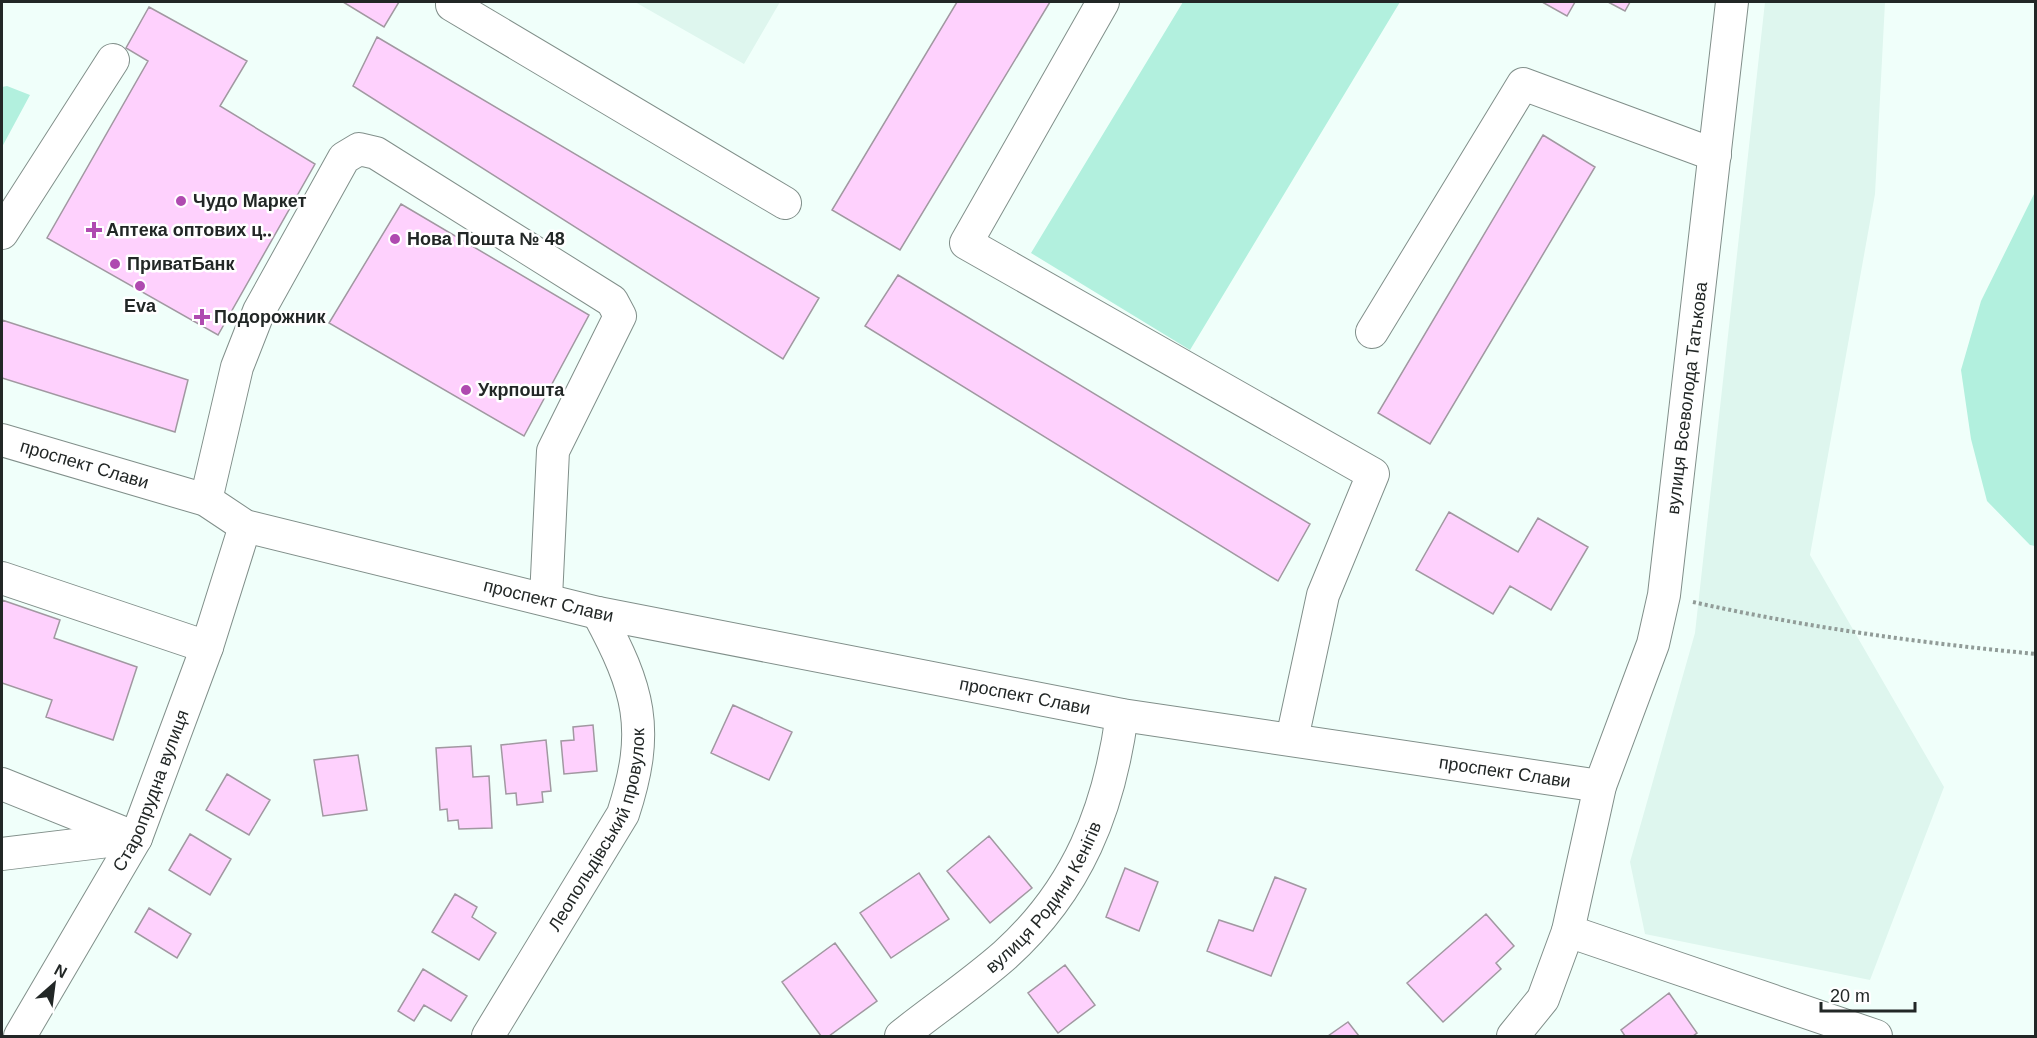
<svg xmlns="http://www.w3.org/2000/svg" width="2037" height="1038" font-family="Arial,sans-serif">
<style>
.built{fill:#def6ee}
.green{fill:#b2f0de}
.building{fill:#fed1fd;stroke:#a198a1;stroke-width:1.5}
.lines{fill:none;stroke-linecap:round;stroke-linejoin:round}
.minor-casing{stroke:#818f8a;stroke-width:34}
.path{stroke:#919c98;stroke-width:4;stroke-dasharray:3 3;stroke-linecap:butt}
.minor{stroke:#fff;stroke-width:32}
.poi-dot{fill:#af4ab0;stroke:#fff;stroke-width:2}
.labels{text-anchor:middle;stroke-width:5;stroke-linejoin:round;paint-order:stroke}
.poi-label{font-size:18px;font-weight:bold;fill:#222726;stroke:#fff;text-anchor:start}
.street-label{font-size:18px;fill:#222726;stroke:#fff}
</style>
<rect width="100%" height="100%" fill="#f0fffa"/>
<path class="built" d="M635 2H780L744 64Z
M1765 2H1885L1875 194 1810 555 1944 787 1870 980 1645 934 1630 862 1695 633Z"/>
<path class="green" d="M1183 2H1400L1190 350 1031 253Z
M7 86 30 95 2 147V87Z
M2035 192V546L2030 545 1987 501 1971 439 1961 370 1981 301Z"/>
<path class="building" d="M343 2H399L384 27Z
M957 2H1050L900 250 832 210Z
M1542 2H1575L1567 16Z
M1608 2H1630L1625 11Z
M149 7 247 61 220 106 315 164 218 335 47 238 148 61 126 48Z
M377 37 819 298 783 359 353 86Z
M1543 135 1595 167 1430 444 1378 413Z
M401 204 589 315 524 436 329 323Z
M898 275 1310 524 1278 581 865 326Z
M2 320 188 380 175 432 2 378Z
M1449 512 1518 552 1538 518 1588 547 1551 610 1510 586 1493 614 1416 570Z
M2 600 60 620 54 638 137 667 113 740 46 717 52 700 2 683Z
M733 705 792 732 769 780 711 753Z
M593 725 597 771 564 774 561 741 574 740 573 727Z
M546 740 551 791 542 792 543 802 517 805 516 793 506 794 501 745Z
M471 746 473 777 489 776 492 828 459 829 458 820 448 821 447 809 440 810 436 748Z
M358 755 367 810 323 816 314 760Z
M227 774 270 800 249 835 206 810Z
M190 834 231 859 210 895 169 870Z
M989 836 1032 888 990 923 947 871Z
M1125 868 1158 882 1139 931 1106 917Z
M919 873 949 919 891 958 860 913Z
M1275 877 1306 889 1271 976 1207 951 1219 920 1253 931Z
M455 894 477 907 472 917 496 933 479 960 432 932Z
M149 908 191 934 177 958 135 932Z
M1486 914 1514 946 1496 963 1501 969 1443 1022 1407 983Z
M835 943 877 1001 829 1036H821L782 982Z
M1065 965 1095 1005 1058 1033 1028 993Z
M423 969 467 996 451 1021 424 1005 414 1021 398 1011Z
M1669 993 1697 1033 1693 1036H1625L1621 1030Z
M1348 1022 1359 1036H1328Z"/>
<g class="lines">
<defs>
<g id="minor">
<path d="M453 2 452 5 785 203"/>
<path d="M1103 2 966 243 1373 474 1323 595 1292 739"/>
<path d="M1732 2 1664 595 1653 644 1600 786 1568 931 1876 1036"/>
<path d="M2 233 113 60"/>
<path d="M1372 332 1523 84 1715 155"/>
<path id="s1" d="M2 440 206 500 245 526 598 613 1122 715 1600 786"/>
<path d="M206 500 237 367 259 311 344 158 359 149 376 153 612 301 620 316 553 451 546 598"/>
<path d="M2 578 207 647"/>
<path d="M2 784 136 838"/>
<path d="M2 854 133 838"/>
<path id="s2" d="M20 1036 136 838 207 647 245 526"/>
<path id="s3" d="M488 1036 623 814C651 729 639 689 598 613"/>
<path id="s4" d="M901 1036C935 1009 972 984 1005 955 1078 889 1109 810 1122 715"/>
<path d="M1513 1036 1543 999 1568 931"/>
</g>
</defs>
<use href="#minor" class="minor-casing"/>
<path class="path" d="M1693 602C1805 627 1920 643 2036 654"/>
<use href="#minor" class="minor"/>
</g>
<g class="poi-dot">
<circle cx="181" cy="201" r="6"/>
<path d="M91 221h6v6h6v6h-6v6h-6v-6h-6v-6h6z"/>
<circle cx="395" cy="239" r="6"/>
<circle cx="115" cy="264" r="6"/>
<circle cx="140" cy="286" r="6"/>
<path d="M199 308h6v6h6v6h-6v6h-6v-6h-6v-6h6z"/>
<circle cx="466" cy="390" r="6"/>
</g>
<g class="labels">
<g class="poi-label">
<text x="193" y="207">Чудо Маркет</text>
<text x="106" y="236">Аптека оптових ц‥</text>
<text x="407" y="245">Нова Пошта № 48</text>
<text x="127" y="270">ПриватБанк</text>
<text x="140" y="312" text-anchor="middle">Eva</text>
<text x="214" y="323">Подорожник</text>
<text x="478" y="396">Укрпошта</text>
</g>
<g class="street-label">
<text transform="translate(1687 398) rotate(-83)" y="6">вулиця Всеволода Татькова</text>
<text dy="6" stroke="none"><textPath href="#s1" startOffset="86">проспект Слави</textPath></text>
<text dy="6" stroke="none"><textPath href="#s1" startOffset="572">проспект Слави</textPath></text>
<text dy="6" stroke="none"><textPath href="#s1" startOffset="1058">проспект Слави</textPath></text>
<text dy="6" stroke="none"><textPath href="#s1" startOffset="1544">проспект Слави</textPath></text>
<text dy="6" stroke="none"><textPath href="#s2" startOffset="279">Старопрудна вулиця</textPath></text>
<text dy="6" stroke="none"><textPath href="#s3" startOffset="236">Леопольдівський провулок</textPath></text>
<text dy="6" stroke="none"><textPath href="#s4" startOffset="202">вулиця Родини Кенігів</textPath></text>
</g>
</g>
<rect width="2037" height="1038" fill="none" stroke="#222726" stroke-width="6"/>
<g transform="translate(54 984) rotate(28)" stroke="#ffffff" stroke-width="4.5" paint-order="stroke">
<path d="M0-4.5L10 22L0 15L-10 22Z" fill="#222726"/>
<text y="-9" font-size="16" font-weight="bold" text-anchor="middle" fill="#222726">N</text>
</g>
<path d="M1821 1002v9h94v-9" fill="none" stroke="#222726" stroke-width="3"/>
<text x="1830" y="1002" font-size="18" fill="#222726" stroke="#ffffff" stroke-width="4.5" paint-order="stroke">20 m</text>
</svg>
